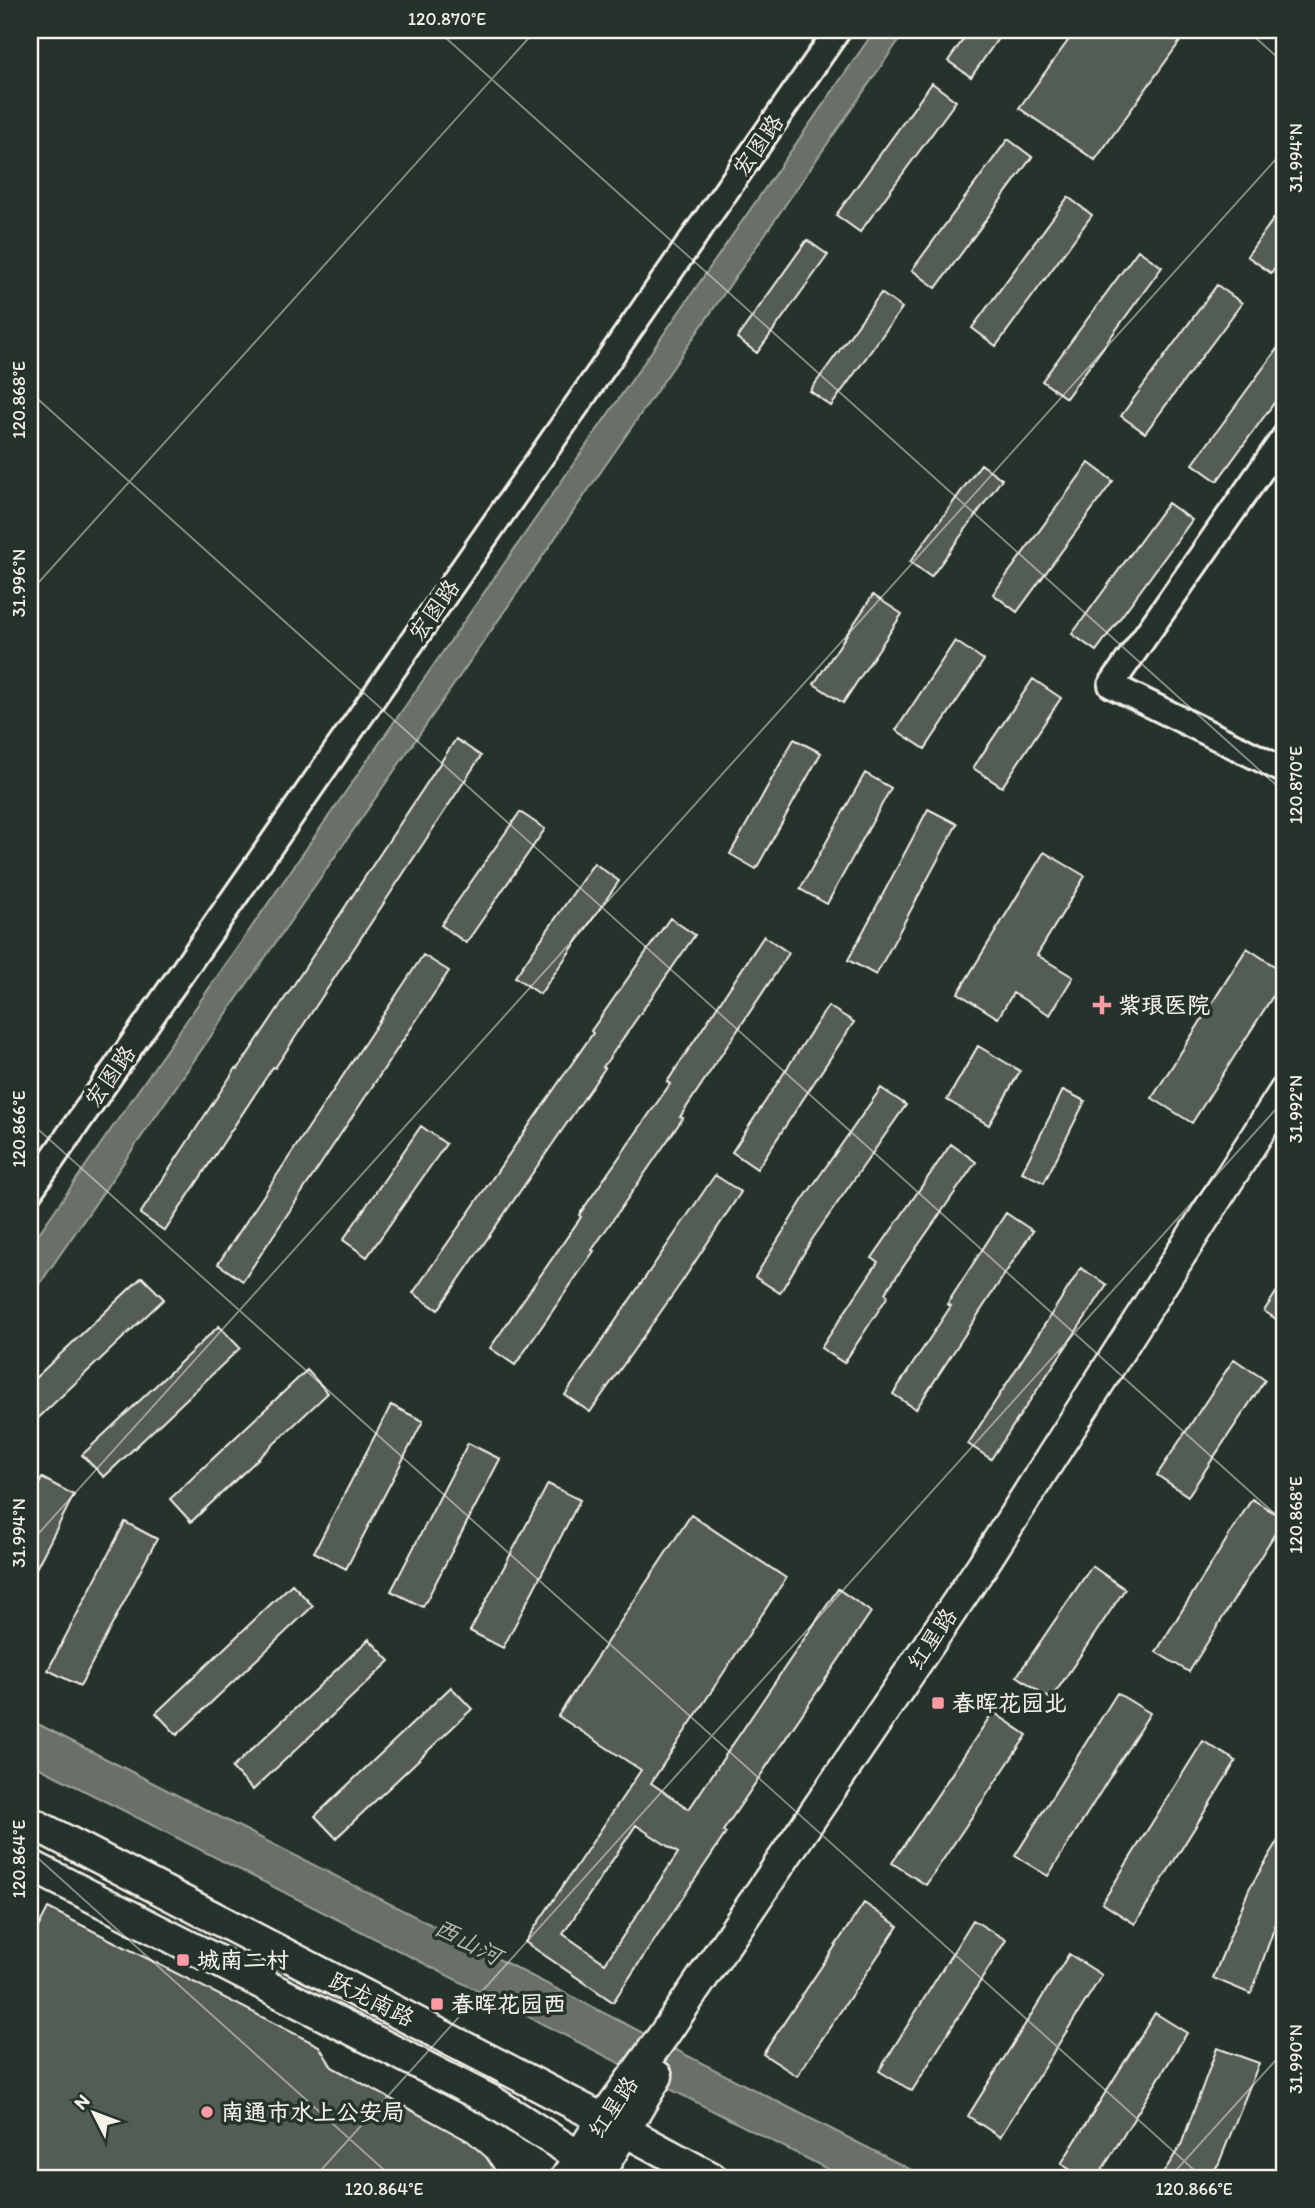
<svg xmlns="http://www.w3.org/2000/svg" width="1315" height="2208" font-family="Itim,'LXGW WenKai TC',sans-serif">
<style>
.water{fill:#676f68;stroke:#9fa39b;stroke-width:2}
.building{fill:#525c55;stroke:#f4f1e8;stroke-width:2;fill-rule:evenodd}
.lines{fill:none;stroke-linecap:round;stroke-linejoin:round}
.minor-casing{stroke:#f4f1e8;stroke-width:30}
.major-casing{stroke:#f4f1e8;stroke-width:35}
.minor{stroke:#26332d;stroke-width:24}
.major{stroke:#26332d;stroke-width:30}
.ticks{fill:none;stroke:#f4f1e8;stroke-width:2;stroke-opacity:0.45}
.poi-dot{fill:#ff9aa2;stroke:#26332d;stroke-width:2.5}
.labels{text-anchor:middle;stroke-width:7;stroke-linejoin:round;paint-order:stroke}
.street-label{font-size:23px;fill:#f4f1e8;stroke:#26332d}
.poi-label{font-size:23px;font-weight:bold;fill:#f4f1e8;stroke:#26332d;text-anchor:start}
.water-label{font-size:24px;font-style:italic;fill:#bcbdb5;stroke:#26332d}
.neatline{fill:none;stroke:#f4f1e8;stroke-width:2.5}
.ticks-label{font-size:18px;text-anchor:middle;fill:#f4f1e8}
</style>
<rect width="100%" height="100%" fill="#26332d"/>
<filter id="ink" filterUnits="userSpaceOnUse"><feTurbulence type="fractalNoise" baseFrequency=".0143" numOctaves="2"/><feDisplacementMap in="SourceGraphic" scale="14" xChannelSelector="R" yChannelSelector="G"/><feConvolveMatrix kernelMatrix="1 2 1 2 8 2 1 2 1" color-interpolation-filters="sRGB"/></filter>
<g filter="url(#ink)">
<path class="water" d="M875 30H906L30 1298V1246Z
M30 1720 927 2178H845L30 1763Z"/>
<path class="building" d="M970 30H1004L971 77 948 61Z
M1076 30H1167L1181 40 1095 160 1019 108Z
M932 83 956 101 860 232 836 215Z
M1008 139 1032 157 936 288 912 270Z
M1068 197 1092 215 996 346 972 328Z
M1285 203V253L1271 273 1247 256Z
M807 240 828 255 757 353 737 338Z
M1138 250 1162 267 1066 398 1042 381Z
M1217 285 1242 303 1145 433 1121 416Z
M881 293 902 308 831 406 810 391Z
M1285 338V388L1217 481 1193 464Z
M1089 463 1113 481 1017 612 993 594Z
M981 464 1002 479 931 577 910 562Z
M1168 503 1192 520 1096 651 1072 634Z
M873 595 902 614 843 703 814 684Z
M955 641 984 660 925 749 896 730Z
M1033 679 1061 698 1002 787 973 768Z
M456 739 481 756 275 1068 273 1067 165 1231 140 1214 236 1068 238 1069Z
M794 739 821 753 756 869 730 854Z
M865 773 891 788 827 904 800 889Z
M928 809 957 824 876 975 848 960Z
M520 812 545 829 466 943 441 925Z
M1044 852 1085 876 1037 955 1073 977 1050 1015 1013 993 998 1018 958 993Z
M594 863 619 881 540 994 515 977Z
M670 918 695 935 603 1067 605 1068 438 1310 413 1293 593 1033 591 1031Z
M764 936 789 953 680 1117 683 1118 592 1250 594 1251 515 1365 490 1348 581 1217 579 1215 670 1084 667 1082Z
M1247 948 1285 973V977L1192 1123 1152 1098Z
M423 955 449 971 243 1281 218 1264Z
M828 1006 854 1022 757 1169 732 1152Z
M978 1046 1020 1071 989 1125 947 1100Z
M881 1088 906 1105 813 1238 780 1293 755 1277 802 1201Z
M1063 1090 1085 1101 1044 1183 1022 1172Z
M421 1126 446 1144 367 1257 343 1240Z
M951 1144 976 1162 885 1293 888 1296 844 1363 821 1348 878 1262 872 1258Z
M715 1175 741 1192 681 1283 590 1412 565 1395Z
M1006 1213 1033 1231 916 1409 893 1394 951 1306 947 1304Z
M1081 1268 1107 1285 991 1459 968 1444Z
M142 1277 164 1299 30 1426V1383Z
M1285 1279V1325L1264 1311Z
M219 1326 240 1348 104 1477 82 1455Z
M1234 1359 1265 1380 1188 1496 1157 1475Z
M307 1370 328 1393 191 1522 170 1499Z
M391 1405 423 1421 346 1569 314 1552Z
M468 1443 500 1459 423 1607 391 1591Z
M42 1478 74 1495 30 1580V1501Z
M548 1484 580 1500 503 1648 470 1631Z
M1252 1499 1284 1519 1189 1672 1156 1652Z
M691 1515 786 1578 651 1783 689 1809 838 1589 871 1612 723 1831 726 1833 613 2002 525 1942 641 1770 558 1716ZM636 1825 678 1853 605 1963 563 1934Z
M125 1522 157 1539 80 1686 48 1670Z
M1092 1566 1125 1589 1051 1699 1017 1676Z
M292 1584 313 1606 177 1735 156 1713Z
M369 1639 390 1661 253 1790 232 1768Z
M451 1687 472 1709 336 1838 315 1816Z
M1117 1693 1150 1713 1048 1876 1015 1856Z
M993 1712 1027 1735 926 1885 892 1863Z
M1203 1741 1236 1761 1135 1924 1102 1903Z
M1285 1830V1902L1281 1909 1251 1994 1213 1978 1249 1889Z
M864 1903 898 1926 797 2076 763 2054Z
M48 1908 319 2046 332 2067 468 2141 486 2157 500 2178H30V1943Z
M973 1920 1006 1940 912 2091 879 2071Z
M1069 1954 1102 1975 1000 2137 968 2116Z
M1155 2013 1187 2033 1097 2178H1084L1061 2164Z
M1217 2048 1259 2063 1219 2163 1209 2178H1160L1181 2145Z"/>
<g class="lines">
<defs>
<path id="minor" d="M1285 436 1111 685 1285 771
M30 1191 838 30"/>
<path id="major" d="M30 1822 603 2119 712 2178
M30 1865 490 2100 597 2168
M566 2178 603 2119 663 2036 982 1566 1285 1091
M596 2178 657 2076"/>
</defs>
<use href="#minor" class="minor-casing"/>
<use href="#major" class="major-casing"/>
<use href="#minor" class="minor"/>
<use href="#major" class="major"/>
</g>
</g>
<path class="ticks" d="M437 30 1285 793M1247 30 1285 64M30 392 1285 1523M30 592 536 30M30 1122 1203 2178M30 1543 1285 149M30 1851 393 2178M314 2178 1285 1099M1169 2178 1285 2050"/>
<g class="poi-dot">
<path d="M1098.5 994.5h7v7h7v7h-7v7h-7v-7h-7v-7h7z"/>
<rect x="931" y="1696" width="14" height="14" rx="3.5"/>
<rect x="176" y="1953" width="14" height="14" rx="3.5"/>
<rect x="430" y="1997" width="14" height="14" rx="3.5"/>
<circle cx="207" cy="2112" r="7"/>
</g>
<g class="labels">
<g class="street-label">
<text transform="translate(758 145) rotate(-55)" y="8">宏图路</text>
<text transform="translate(434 610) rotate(-55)" y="8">宏图路</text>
<text transform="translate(110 1076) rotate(-55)" y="8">宏图路</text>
<text transform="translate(932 1639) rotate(-56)" y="8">红星路</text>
<text transform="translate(372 1999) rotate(27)" y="8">跃龙南路</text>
<text transform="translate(613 2107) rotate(-56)" y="8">红星路</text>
</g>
<g class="poi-label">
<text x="1118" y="1013">紫琅医院</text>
<text x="952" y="1711">春晖花园北</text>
<text x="197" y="1968">城南二村</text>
<text x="451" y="2012">春晖花园西</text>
<text x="221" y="2120">南通市水上公安局</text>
</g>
<g class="water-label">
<text transform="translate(468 1942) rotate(27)" y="8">西山河</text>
</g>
</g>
<rect width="1315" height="2208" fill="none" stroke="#26332d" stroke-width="77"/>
<g transform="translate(94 2113) rotate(312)" stroke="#26332d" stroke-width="5" paint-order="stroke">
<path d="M0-5L12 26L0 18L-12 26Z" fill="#f4f1e8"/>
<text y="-10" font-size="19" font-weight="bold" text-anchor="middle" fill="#f4f1e8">N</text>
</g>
<rect x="38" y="38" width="1238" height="2132" class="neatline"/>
<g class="ticks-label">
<text x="447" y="25">120.870°E</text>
<text transform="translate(1296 158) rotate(-90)" y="6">31.994°N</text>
<text transform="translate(19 400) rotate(-90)" y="6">120.868°E</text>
<text transform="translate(19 583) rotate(-90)" y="6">31.996°N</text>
<text transform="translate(1296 785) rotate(-90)" y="6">120.870°E</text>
<text transform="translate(1296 1109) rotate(-90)" y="6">31.992°N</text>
<text transform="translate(19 1129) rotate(-90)" y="6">120.866°E</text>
<text transform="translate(1296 1515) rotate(-90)" y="6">120.868°E</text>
<text transform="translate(19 1533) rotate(-90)" y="6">31.994°N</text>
<text transform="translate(19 1859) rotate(-90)" y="6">120.864°E</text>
<text transform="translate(1296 2059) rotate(-90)" y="6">31.990°N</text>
<text x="384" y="2195">120.864°E</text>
<text x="1194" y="2195">120.866°E</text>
</g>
</svg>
